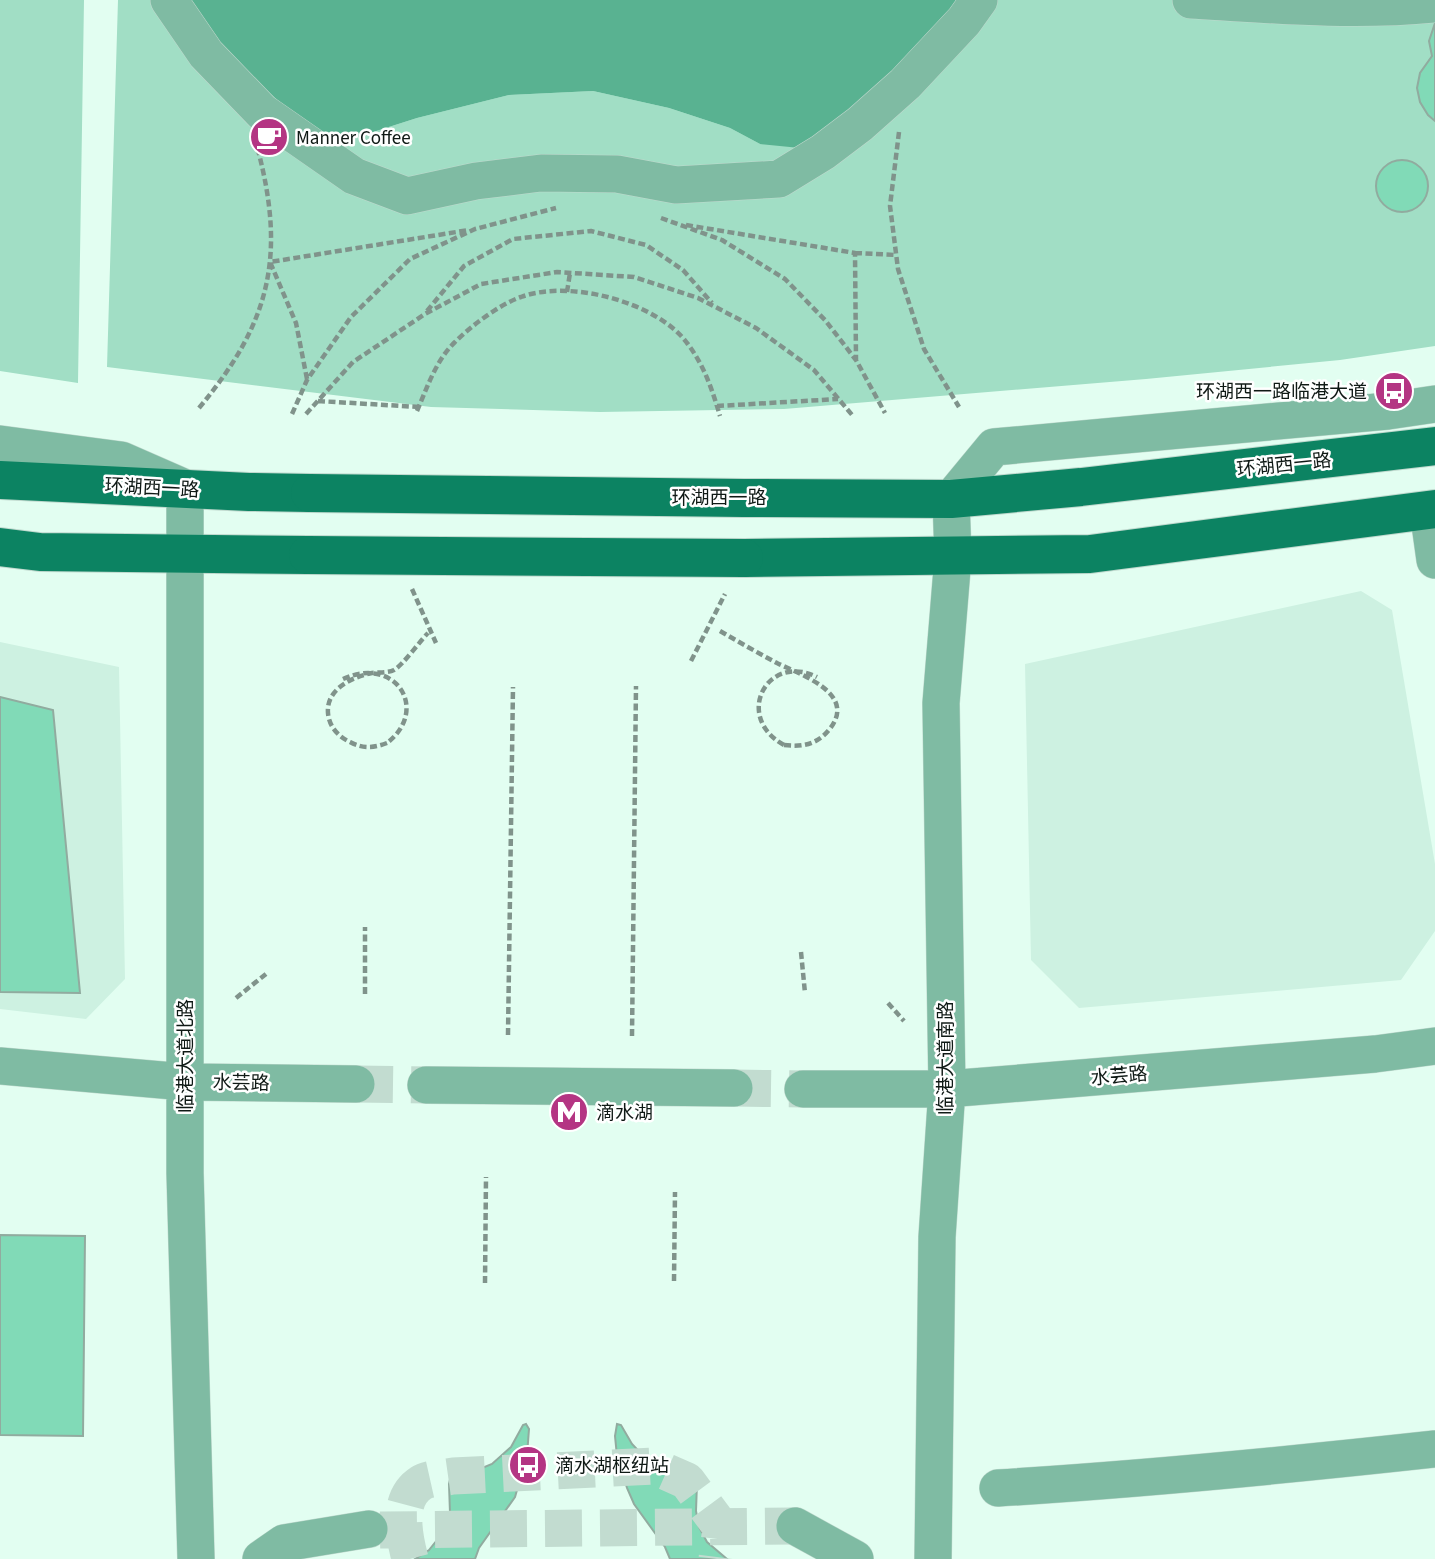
<svg xmlns="http://www.w3.org/2000/svg" width="1435" height="1559" font-family="'Source Sans 3','Noto Sans SC',sans-serif">
<style>
.built{fill:#cdf1e1}
.green{fill:#a1dec5}
.water{fill:#59b291}
.building{fill:#81dab7;stroke:#91ab9f;stroke-width:2}
.lines{fill:none;stroke-linecap:round;stroke-linejoin:round}
.minor-tunnel{stroke:#c2dcd0;stroke-width:37;stroke-dasharray:37 18;stroke-linecap:butt}
.minor-casing{stroke:#c0d9ce;stroke-width:38}
.major-casing{stroke:#c0d9ce;stroke-width:40}
.path{stroke:#80938b;stroke-width:4.5;stroke-dasharray:7 3.5;stroke-linecap:butt}
.minor{stroke:#7fbba3;stroke-width:37}
.major{stroke:#0c8362;stroke-width:38}
.major-bridge-casing{stroke:#c0d9ce;stroke-width:40;stroke-linecap:butt}
.path-bridge{stroke:#80938b;stroke-width:4.5;stroke-dasharray:7 3.5;stroke-linecap:butt}
.major-bridge{stroke:#0c8362;stroke-width:38}
.labels{text-anchor:middle;stroke-width:5;stroke-linejoin:round;paint-order:stroke}
.poi-label{font-size:19px;fill:#0f1915;stroke:#fff;text-anchor:start}
.street-label{font-size:19px;fill:#0f1915;stroke:#fff}
</style>
<rect width="100%" height="100%" fill="#e2fef1"/>
<path class="built" d="M1361 591 1392 610 1435 864V931L1401 980 1079 1008 1031 960 1025 664Z
M0 642 119 667 125 979 86 1019 0 1009Z"/>
<path class="green" d="M0 0H84L78 383 0 371Z
M118 0H183L345 141 417 118 509 95 593 91 669 108 730 128 760 144 961 0H1435V346L1340 360 1146 379 784 409 600 412 431 407 107 367Z"/>
<path class="water" d="M183 0H961L862 104 800 148 760 144 730 128 669 108 593 91 509 95 417 118 345 141 306 125 234 62Z"/>
<path class="building" d="M1435 23V121L1428 115 1420 102 1417 88 1420 73 1432 56 1429 41Z
M1376 186a26 26 0 1 1 52 0a26 26 0 1 1-52 0Z
M0 697 53 710 80 993 0 992Z
M0 1235 85 1236 83 1436 0 1435Z
M526 1424 529 1429 527 1455 515 1497 479 1548 475 1559H415L429 1550 445 1530 450 1513 449 1484 451 1475 457 1472 475 1471 492 1464 511 1447 523 1425Z
M617 1424 621 1425 632 1444 650 1463 662 1470 688 1474 694 1477 697 1483 696 1511 699 1527 707 1542 727 1559H670L665 1547 634 1504 627 1488 617 1456 615 1436Z"/>
<g class="lines">
<path class="minor-tunnel" d="M356 1084 426 1085
M734 1088 803 1089
M380 1530 795 1526
M410 1559C404 1536 396 1499 421 1483 428 1478 444 1478 453 1476L653 1466 687 1481 721 1527 717 1559"/>
<defs>
<path id="minor" d="M169 0 206 54 262 112 354 176 407 196 476 181 541 173 617 174 676 185 779 179 823 152 860 124 905 84 964 21 979 0
M1191 0C1273 5 1354 12 1435 4
M0 444 121 460 185 488V1173L196 1559
M1428 510 1435 560
M0 1066 185 1082 356 1084
M426 1085 734 1088
M803 1089H947L1375 1054 1435 1046
M998 1488C1144 1479 1289 1465 1435 1449
M795 1526 855 1559
M261 1559 284 1543 369 1529
M933 1559 937 1237 947 1089 941 703 953 557 951 499 994 447 1388 411 1435 404"/>
<path id="major" d="M0 480 249 492 310 493
M744 498 951 499 1081 487 1435 446
M0 547 40 552 308 555
M744 558 1090 554 1435 509"/>
</defs>
<use href="#minor" class="minor-casing"/>
<use href="#major" class="major-casing"/>
<path class="path" d="M899 132 890 206 898 269 924 349 959 407
M661 218 722 240 785 279 825 320 856 360 885 413
M686 225 855 253 856 359
M855 253 896 255
M567 292 570 273
M427 311 464 266 513 239 591 231 646 245 683 270 712 303
M307 379 296 323 270 262 469 230
M318 401 419 407
M717 406 838 399
M199 408C270 323 286 257 258 150
M417 411C427 388 436 360 455 342 471 326 500 304 521 297 569 279 657 302 687 343 704 365 712 389 720 416
M292 414 307 380 351 317 410 259 475 229 556 208
M306 414 353 362 425 314 481 284 557 272 634 277 698 298 756 328 814 370 853 416
M412 589 436 643
M720 631C739 642 758 653 777 663 801 675 860 694 828 731 816 745 801 747 784 745
M691 661 725 594
M387 743C374 748 363 749 350 742 339 737 329 727 328 713 326 689 352 677 372 673 378 672 388 673 394 670 404 664 419 642 428 633
M801 952 805 993
M365 994V927
M236 998 266 974
M888 1003 904 1021
M508 1035 513 687
M632 1036 636 686
M674 1281 675 1192
M485 1283 486 1177"/>
<use href="#minor" class="minor"/>
<use href="#major" class="major"/>
<defs>
<path id="major-bridge" d="M310 493 744 498
M308 555 744 558"/>
</defs>
<use href="#major-bridge" class="major-bridge-casing"/>
<path class="path-bridge" d="M343 679C396 655 430 710 387 743
M784 745C733 717 767 652 817 677"/>
<use href="#major-bridge" class="major-bridge"/>
</g>
<defs>
<symbol id="cafe-disc" viewBox="-11 -11 22 22"><circle r="9.5" fill="#b43583" stroke="#fff"/><path d="M-5.5-4.5H6V0H3Q3 3.5 0 3.5H-2.5Q-5.5 3.5-5.5 0ZM3-3.2v2h1.7v-2ZM-6 4.5H4V6H-6Z" fill="#fff"/></symbol>
<symbol id="bus-disc" viewBox="-11 -11 22 22"><circle r="9.5" fill="#b43583" stroke="#fff"/><path d="M-5-6H5V4H4V6H2V4H-2V6H-4V4H-5ZM-3.5-4V0h7V-4ZM-3.5 1.2v1.5H-2V1.2ZM2 1.2v1.5H3.5V1.2Z" fill="#fff"/></symbol>
<symbol id="metro-disc" viewBox="-11 -11 22 22"><circle r="9.5" fill="#b43583" stroke="#fff"/><path d="M-5.5 5V-5H-3L0 0L3-5H5.5V5H3V-.5L0 4L-3-.5V5Z" fill="#fff"/></symbol>
</defs>
<g fill-rule="evenodd">
<use href="#cafe-disc" x="247" y="115" width="44" height="44"/>
<use href="#bus-disc" x="1372" y="369" width="44" height="44"/>
<use href="#metro-disc" x="547" y="1090" width="44" height="44"/>
<use href="#bus-disc" x="506" y="1443" width="44" height="44"/>
</g>
<g class="labels">
<g class="poi-label">
<text x="296" y="144">Manner Coffee</text>
<text x="1367" y="398" text-anchor="end">环湖西一路临港大道</text>
<text x="596" y="1119">滴水湖</text>
<text x="555" y="1472">滴水湖枢纽站</text>
</g>
<g class="street-label">
<text transform="translate(1284 464) rotate(-6)" y="7">环湖西一路</text>
<text transform="translate(152 487) rotate(3)" y="7">环湖西一路</text>
<text x="719" y="504">环湖西一路</text>
<text transform="translate(185 1056) rotate(-90)" y="7">临港大道北路</text>
<text transform="translate(945 1058) rotate(-90)" y="7">临港大道南路</text>
<text transform="translate(1119 1075) rotate(-5)" y="7">水芸路</text>
<text transform="translate(241 1082) rotate(1)" y="7">水芸路</text>
</g>
</g>
</svg>
